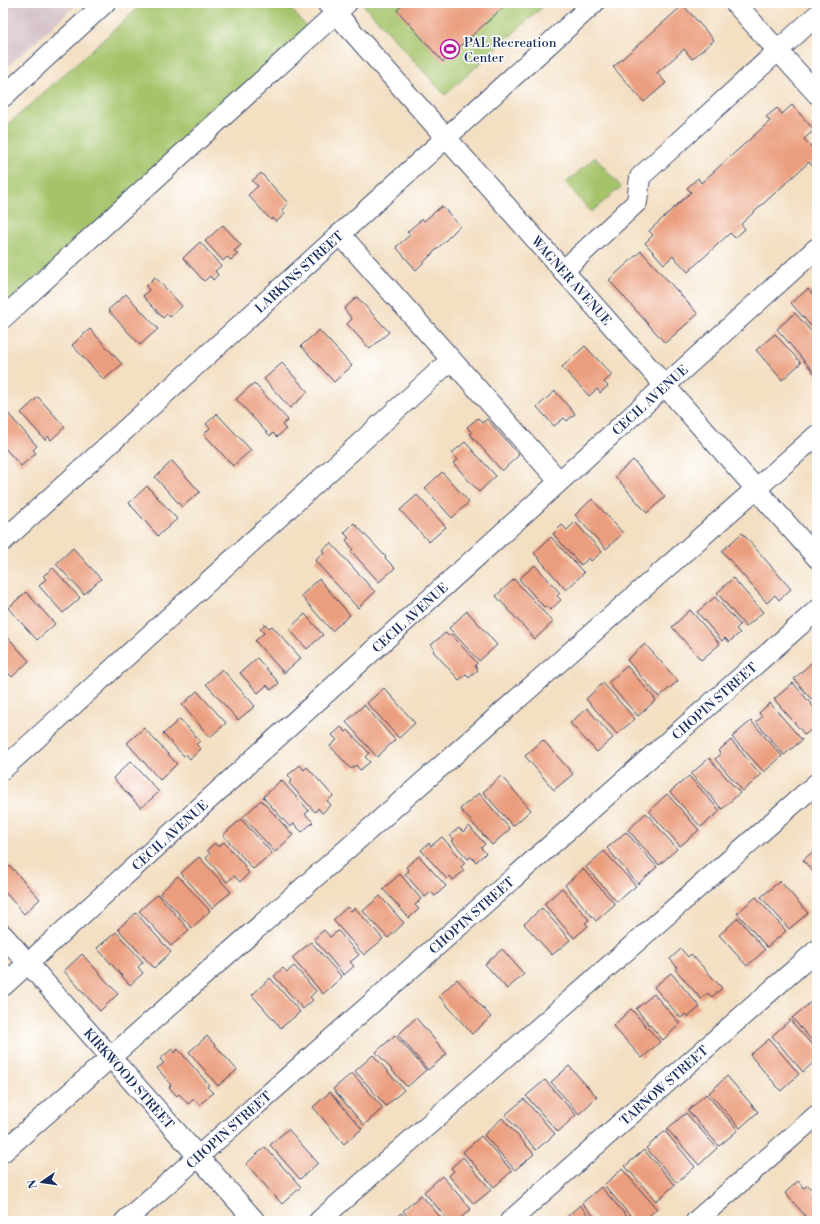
<svg xmlns="http://www.w3.org/2000/svg" width="820" height="1224" font-family="'Libre Bodoni',serif">
<style>
.industrial{fill:#d2bec5}
.green{fill:#a5c46b;stroke:#607a64}
.building{fill:#eb9e7e}
.lines{fill:none;stroke-linecap:round;stroke-linejoin:round}
.minor-casing{stroke:#3b496d;stroke-width:22}
.minor{stroke:#fff;stroke-width:20}
.labels{text-anchor:middle;stroke-width:3;stroke-linejoin:round;paint-order:stroke}
.poi-label{font-size:13px;fill:#1b2f5e;stroke:#fff;text-anchor:start}
.street-label{font-size:13px;fill:#1b2f5e;stroke:#fff}
</style>
<rect width="100%" height="100%" fill="#fff"/>
<filter id="ink" filterUnits="userSpaceOnUse"><feTurbulence type="fractalNoise" baseFrequency=".025" numOctaves="2"/><feDisplacementMap in="SourceGraphic" scale="8" xChannelSelector="R" yChannelSelector="G"/><feConvolveMatrix kernelMatrix="1 2 1 2 8 2 1 2 1" color-interpolation-filters="sRGB"/></filter>
<filter id="wash" filterUnits="userSpaceOnUse"><feTurbulence type="fractalNoise" baseFrequency=".012" numOctaves="4" result="noise"/><feDisplacementMap in="SourceGraphic" scale="16" xChannelSelector="R" yChannelSelector="G"/><feGaussianBlur stdDeviation="0.9" result="paint"/><feColorMatrix in="noise" values="0 0 0 0 0 0 0 0 0 0 0 0 0 0 0 0 0 1.4 0 .05"/><feComposite in="paint" operator="in"/></filter>
<g filter="url(#wash)">
<rect width="100%" height="100%" fill="#f3dfc2"/>
<path class="industrial" d="M3 3H78L3 71Z"/>
<path class="green" d="M144 3H286L311 32 3 308V129Z
M362 3H547L445 95Z
M595 157 621 187 591 212 566 183Z"/>
<g id="blocks">
<path class="building" d="M401 3H508L443 62 397 10 403 5Z
M683 5 714 40 692 59 684 49 657 73 666 83 644 102 613 67Z
M792 105 814 130 804 139 817 153V161L812 166 809 162 741 224 745 229 735 238 730 233 688 272 673 256 664 264 645 243 653 235 649 231 691 192 687 188 698 178 701 183 770 121 766 117 777 108 782 114Z
M261 173 288 203 282 210 285 214 276 222 272 218 271 220 248 195 258 186 252 181Z
M442 206 460 226 416 270 396 247 410 235 407 232 422 219 424 221Z
M223 225 241 245 234 251 238 254 231 260 227 257 223 261 205 241Z
M200 242 221 266 215 271 218 275 213 280 210 276 204 281 183 258Z
M641 251 698 314 665 343 609 280Z
M155 277 182 306 170 317 167 314 163 318 143 296 149 290 146 286Z
M808 289 817 299V333L791 303Z
M126 294 158 329 140 345 108 310Z
M357 297 389 332 370 349 347 324 352 319 344 309Z
M795 313 817 338V376L777 329Z
M90 329 122 364 104 380 72 345Z
M319 330 352 366 334 382 301 346Z
M775 334 801 363 782 380 756 350Z
M585 346 612 375 604 382 608 386 600 393 597 389 589 396 562 367Z
M282 363 308 392 290 408 264 379Z
M254 383 288 420 282 425 286 429 277 437 273 433 270 436 236 399Z
M555 391 575 414 567 421 564 418 554 426 537 407Z
M38 397 65 427 51 440 48 436 45 440 21 413Z
M4 409 37 446 33 450 36 453 21 466 3 446Z
M217 414 251 450 233 466 204 434 210 428 206 424Z
M478 418 482 423 487 419 519 455 502 471 470 434 472 433 467 427Z
M465 442 496 476 479 492 453 463 458 460 452 453Z
M633 460 665 497 647 513 615 476Z
M172 461 200 492 182 507 155 477Z
M442 472 469 502 452 518 425 488Z
M147 486 177 519 158 536 129 503Z
M417 495 446 527 429 542 400 510Z
M592 499 623 533 606 549 575 515Z
M575 522 602 552 591 561 589 558 581 565 553 534 562 525 567 530Z
M354 523 386 557 385 558 395 568 379 582 351 551 353 549 346 540 349 538 344 533Z
M742 533 791 589 779 600 775 595 767 603 722 551Z
M551 537 584 573 566 590 534 553Z
M331 543 375 592 358 608 315 561 324 552 322 550Z
M73 548 101 579 84 594 56 564Z
M535 565 560 593 557 596 561 600 550 610 546 606 544 607 519 579Z
M53 568 80 598 63 613 39 586 46 579 43 576Z
M733 578 763 612 746 627 717 593Z
M319 579 350 615 332 631 301 596Z
M514 579 553 622 535 639 496 596Z
M26 592 55 624 37 640 8 608Z
M715 597 740 625 736 629 740 633 729 642 725 638 722 641 697 612Z
M690 610 720 644 701 660 672 627Z
M467 611 497 645 479 661 449 628Z
M305 614 323 635 307 649 289 629Z
M265 624 269 628 272 626 301 658 284 673 255 641 264 633 260 629Z
M3 632 29 661 12 677 3 667Z
M445 633 449 636 451 634 477 663 475 666 478 670 469 678 466 674 459 680 433 651 435 649 431 645Z
M645 644 678 681 659 697 627 660Z
M257 658 279 683 271 690 267 685 258 693 240 673Z
M812 662 817 668V706L794 679Z
M627 666 656 700 638 716 608 683Z
M222 669 255 706 238 720 206 684Z
M603 683 635 719 617 734 586 699Z
M793 683 817 711V724L805 735 774 699Z
M384 688 415 723 399 738 367 703Z
M197 691 226 723 210 737 182 705Z
M770 703 802 740 784 755 756 722 762 717 759 713Z
M364 705 395 740 377 757 346 722Z
M587 708 613 738 597 752 570 723Z
M180 719 200 741 196 744 201 749 190 759 186 754 184 756 163 734Z
M751 721 782 756 764 772 732 737Z
M341 727 346 732 348 730 369 753 365 757 370 762 360 770 356 765 351 769 330 746 337 740 332 735Z
M144 728 177 764 160 780 127 743Z
M543 740 573 774 554 790 525 756Z
M731 740 761 775 743 791 715 759 721 754 718 751Z
M709 758 740 793 722 809 691 774Z
M131 761 159 792 141 808 113 778Z
M300 765 304 770 307 767 333 796 327 801 331 805 322 813 318 808 315 812 289 783 292 780 288 775Z
M501 776 531 810 513 826 483 792Z
M689 776 720 811 701 827 670 792Z
M281 780 309 811 305 814 313 822 302 832 294 824 290 827 263 797Z
M479 793 510 829 492 845 460 809Z
M667 794 699 830 680 846 649 811Z
M261 800 293 835 275 852 243 817Z
M646 813 677 849 659 865 628 830Z
M241 819 272 853 253 869 223 835Z
M469 826 485 844 481 848 486 853 476 862 471 857 468 859 452 841 454 840 450 835 459 828 463 832Z
M626 832 657 867 638 884 607 848Z
M442 837 465 863 461 867 464 871 453 880 450 876 447 879 421 850 429 843 431 846Z
M224 842 245 866 244 867 249 873 240 882 234 876 227 882 206 858 210 854 207 850 215 843 218 847Z
M817 848V876L803 860Z
M604 851 636 886 617 902 586 867Z
M419 856 446 886 435 896 431 892 425 897 405 874 409 871 406 867Z
M199 857 231 892 212 908 181 873Z
M10 866 40 899 24 914 3 890V873Z
M583 869 615 904 596 921 565 885Z
M400 874 421 899 415 905 419 909 409 918 383 889Z
M178 876 210 911 192 928 160 893Z
M780 881 808 913 789 929 761 897Z
M562 888 589 920 585 923 588 926 574 938 544 904Z
M158 894 189 930 171 946 139 911Z
M380 896 404 923 388 938 363 911Z
M756 897 786 931 767 947 737 913Z
M347 907 351 911 355 908 383 939 364 955 333 920Z
M542 908 570 940 552 955 524 924Z
M136 913 171 952 154 968 118 929Z
M738 918 765 950 747 966 719 935Z
M324 930 330 937 338 931 359 955 350 962 354 966 344 975 314 939Z
M116 932 143 962 138 967 143 973 130 985 97 948Z
M311 942 342 977 323 994 292 958Z
M502 949 524 974 507 989 485 964Z
M681 949 688 957 691 954 722 988 712 997 708 993 701 999 675 969 677 967 670 959Z
M82 954 118 994 100 1011 64 971Z
M294 966 316 991 310 997 313 1000 303 1009 274 976 283 968 287 972Z
M671 973 700 1007 688 1017 685 1014 681 1018 654 987Z
M270 978 300 1012 281 1028 252 995Z
M457 979 491 1017 472 1034 439 996Z
M654 994 680 1024 663 1040 636 1009Z
M811 1002 817 1009V1046L792 1018Z
M631 1009 660 1042 642 1058 613 1026Z
M416 1018 447 1054 428 1070 398 1035Z
M790 1020 817 1050V1059L803 1072 772 1036Z
M395 1035 426 1070 407 1087 376 1052Z
M207 1036 237 1070 218 1086 189 1052Z
M769 1039 799 1074 781 1091 750 1055Z
M172 1049 175 1053 178 1049 209 1085 207 1087 213 1093 199 1105 194 1099 188 1104 179 1094 177 1096 169 1087 171 1085 157 1068 164 1063 160 1059Z
M373 1055 404 1090 386 1106 355 1071Z
M569 1066 597 1097 579 1114 551 1082Z
M352 1073 383 1108 364 1125 333 1089Z
M727 1076 758 1112 740 1128 709 1093Z
M545 1080 576 1115 558 1132 526 1096Z
M330 1092 362 1129 344 1144 313 1107Z
M706 1094 738 1130 719 1146 688 1111Z
M524 1099 555 1134 536 1150 505 1115Z
M686 1113 717 1148 699 1165 667 1129Z
M502 1118 534 1154 515 1170 484 1135Z
M288 1129 318 1163 300 1179 270 1145Z
M665 1131 695 1167 677 1183 646 1148Z
M481 1136 512 1171 494 1187 463 1152Z
M265 1147 301 1187 282 1204 246 1164Z
M644 1150 675 1185 656 1201 625 1166Z
M463 1157 491 1190 474 1204 449 1176 454 1171 451 1168Z
M622 1169 657 1209 643 1221H635L604 1185Z
M442 1176 471 1209 457 1221H449L424 1192Z
M798 1181 804 1188 808 1185 817 1196V1221H810L785 1193Z
M601 1187 631 1221H598L582 1203Z
M421 1195 444 1221H411L403 1211Z
M580 1205 593 1221H562Z
M401 1213 408 1221H392Z"/>
</g>
</g>
<g filter="url(#ink)">
<use href="#blocks" fill-opacity="0" stroke="#3b496d" stroke-width="1"/>
<g class="lines">
<defs>
<g id="minor">
<path id="s1" d="M327 3 817 558"/>
<path d="M735 3 817 94"/>
<path d="M3 97 105 3"/>
<path d="M340 234 559 481"/>
<path d="M563 271 637 202 640 177 817 15"/>
<path d="M3 318 347 3"/>
<path id="s2" d="M3 541 594 3"/>
<path d="M3 769 451 360"/>
<path id="s3" d="M3 935 255 1221"/>
<path id="s4" d="M3 986 817 248"/>
<path d="M3 1152 817 435"/>
<path id="s5" d="M125 1221 817 610"/>
<path d="M319 1221 817 783"/>
<path id="s6" d="M510 1221 817 950"/>
<path d="M696 1221 817 1115"/>
</g>
</defs>
<use href="#minor" class="minor-casing"/>
<use href="#minor" class="minor"/>
</g>
</g>
<defs>
<symbol id="stadium-ring" viewBox="-11 -11 22 22"><circle r="9.5" fill="#fff" stroke="#b5179e" stroke-width="1.5"/><path d="M0-5a6.5 5 0 1 0 0 10a6.5 5 0 1 0 0-10ZM-3.5-1.8h7v3.6h-7Z" fill="#b5179e"/></symbol>
</defs>
<g fill-rule="evenodd">
<use href="#stadium-ring" x="439" y="38" width="22" height="22"/>
</g>
<g class="labels">
<g class="poi-label">
<text x="464" y="47">PAL Recreation<tspan x="464" dy="15">Center</tspan></text>
</g>
<g class="street-label">
<text dy="5" stroke="none"><textPath href="#s2" startOffset="400">LARKINS STREET</textPath></text>
<text dy="5" stroke="none"><textPath href="#s1" startOffset="370">WAGNER AVENUE</textPath></text>
<text dy="5" stroke="none"><textPath href="#s4" startOffset="873">CECIL AVENUE</textPath></text>
<text dy="5" stroke="none"><textPath href="#s4" startOffset="549">CECIL AVENUE</textPath></text>
<text dy="5" stroke="none"><textPath href="#s5" startOffset="786">CHOPIN STREET</textPath></text>
<text dy="5" stroke="none"><textPath href="#s4" startOffset="225">CECIL AVENUE</textPath></text>
<text dy="5" stroke="none"><textPath href="#s5" startOffset="462">CHOPIN STREET</textPath></text>
<text dy="5" stroke="none"><textPath href="#s3" startOffset="191">KIRKWOOD STREET</textPath></text>
<text dy="5" stroke="none"><textPath href="#s6" startOffset="205">TARNOW STREET</textPath></text>
<text dy="5" stroke="none"><textPath href="#s5" startOffset="138">CHOPIN STREET</textPath></text>
</g>
</g>
<rect width="820" height="1224" fill="none" stroke="#fff" stroke-width="16"/>
<g transform="translate(42 1182) rotate(257)" stroke="#ffffff" stroke-width="3" paint-order="stroke">
<path d="M0-3L7 15L0 10L-7 15Z" fill="#1b2f5e"/>
<text y="-6" font-size="11" font-weight="bold" text-anchor="middle" fill="#1b2f5e">N</text>
</g>
</svg>
